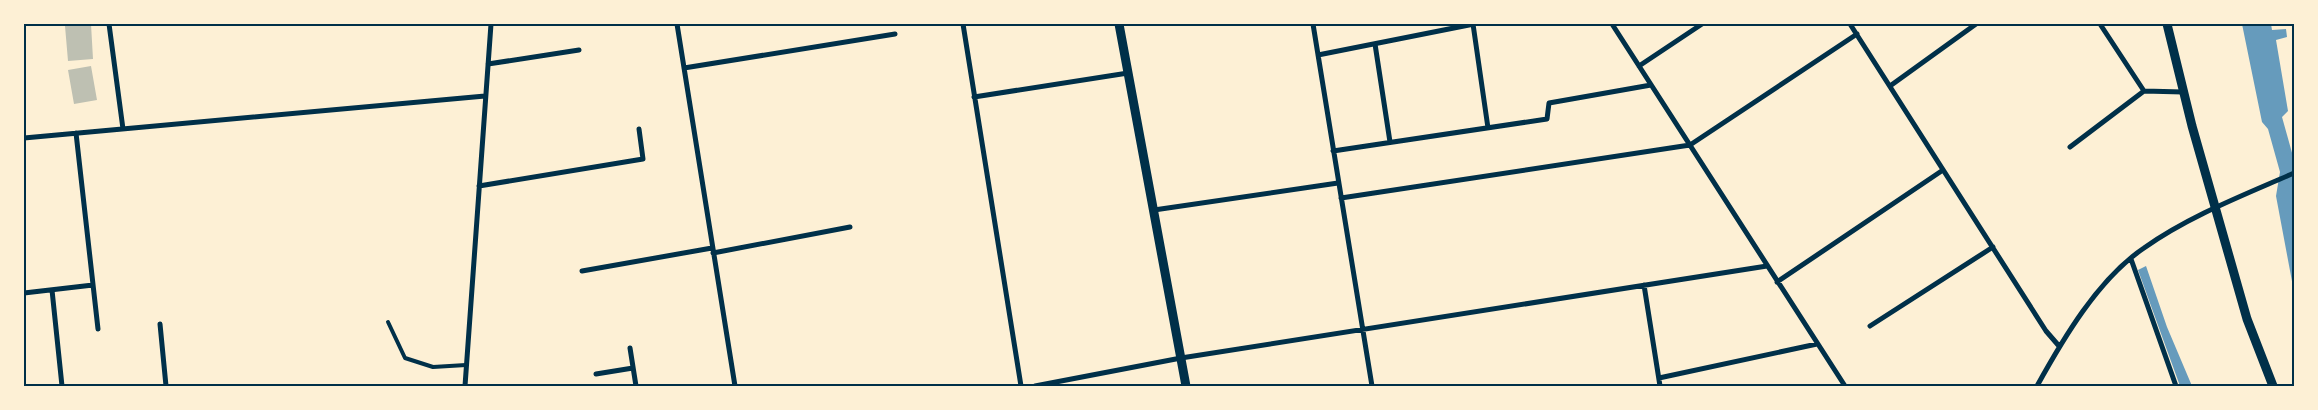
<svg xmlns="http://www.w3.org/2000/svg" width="2318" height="410" font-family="Roboto,sans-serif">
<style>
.water{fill:#669bbc}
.building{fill:#bec0b2}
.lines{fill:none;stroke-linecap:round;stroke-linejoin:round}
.service{stroke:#003049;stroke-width:4}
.minor{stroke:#003049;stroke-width:5}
.tertiary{stroke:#003049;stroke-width:9}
.neatline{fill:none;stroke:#003049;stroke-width:2}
</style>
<rect width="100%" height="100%" fill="#fdf0d5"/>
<path class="water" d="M2242 24H2271L2272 30 2286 29 2287 37 2276 40 2288 111 2282 117 2294 160V292L2276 196 2280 172 2268 129 2262 122Z
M2146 266 2167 327 2192 386H2180L2138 270Z"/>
<path class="building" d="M91 24 93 59 68 61 65 26Z
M91 66 97 100 74 104 68 70Z"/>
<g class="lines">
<path class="service" d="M388 322 405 358 433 367 466 365"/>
<path class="minor" d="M109 24 123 129
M677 24 735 386
M963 24 1021 386
M1313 24 1372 386
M1473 24 1488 128
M1612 24 1845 386
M1850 24 2046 331 2059 346
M2100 24 2144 91 2183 92
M1375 44 1390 142
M1318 55 1474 24
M488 64 579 50
M1639 66 1702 24
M684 68 895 34
M1890 86 1976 24
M974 97 1128 73
M76 133 98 329
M24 138 485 96
M2070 147 2144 91
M1333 151 1547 119 1549 103 1651 85
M479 186 643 159 639 129
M1341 198 1690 145 1857 34
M1154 210 1338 183
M713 253 850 227
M2131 259 2176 386
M582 271 712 248
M1777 282 1943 170
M1644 285 1660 386
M52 290 62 386
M24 293 93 285
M160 324 166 386
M1870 326 1993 247
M630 348 636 386
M596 374 633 368
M1659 378 1817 344
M465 386 491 24
M1035 386 1181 358 1767 266
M2037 386C2063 339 2098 279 2144 248 2189 216 2244 195 2294 173"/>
<path class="tertiary" d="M1119 24 1186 386
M2167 24 2192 126 2247 319 2273 386"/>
</g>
<rect width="2318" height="410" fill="none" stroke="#fdf0d5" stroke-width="50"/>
<rect x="25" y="25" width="2268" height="360" class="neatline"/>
</svg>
